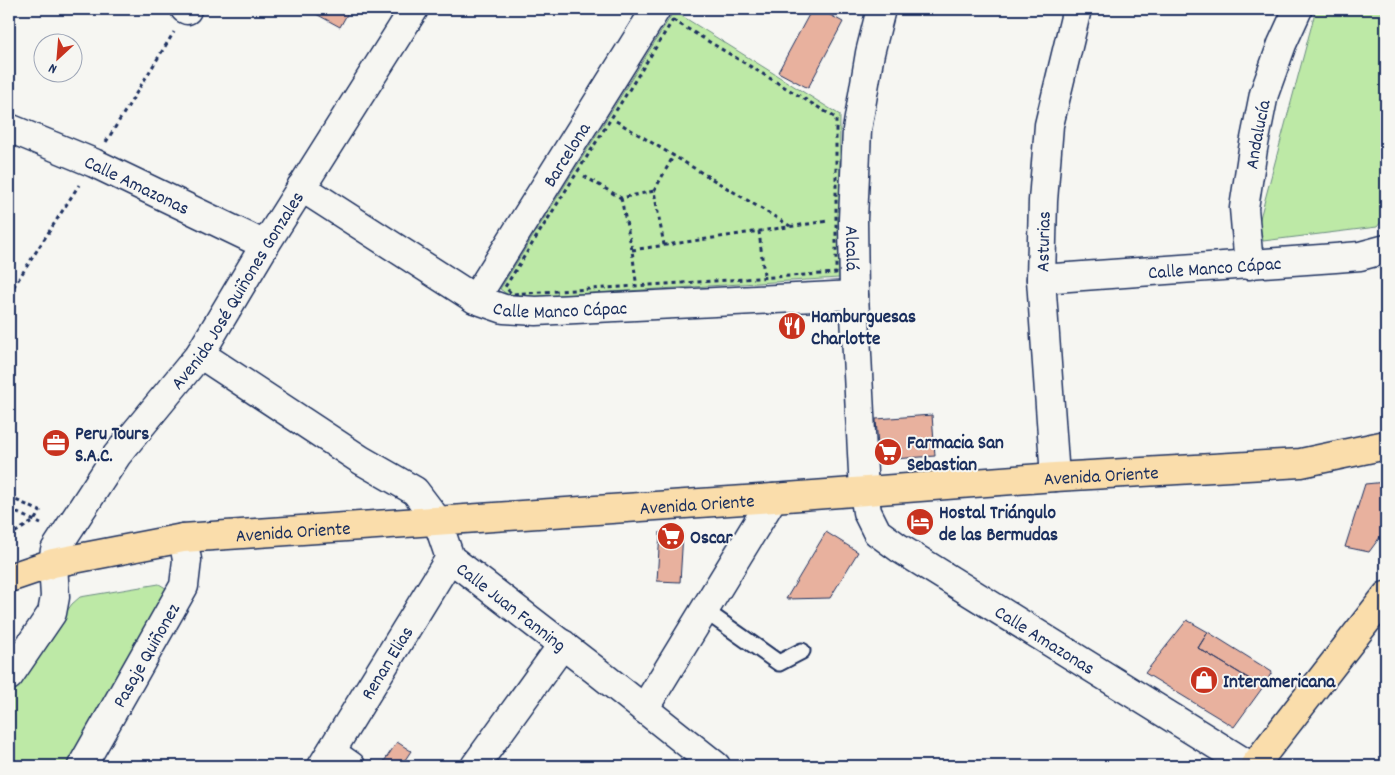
<svg xmlns="http://www.w3.org/2000/svg" width="1395" height="775" font-family="Dekko,sans-serif">
<style>
.green{fill:#bde9a6;stroke:#6c8c82}
.building{fill:#e8b19e;stroke:#1b2f5e}
.lines{fill:none;stroke-linecap:round;stroke-linejoin:round}
.lane-casing{stroke:#1b2f5e;stroke-width:19}
.street-casing{stroke:#1b2f5e;stroke-width:31}
.secondary-casing{stroke:#1b2f5e;stroke-width:31}
.primary-casing{stroke:#1b2f5e;stroke-width:31}
.path{stroke:#1b2f5e;stroke-width:3;stroke-dasharray:4 4;stroke-linecap:butt}
.lane{stroke:#f6f6f2;stroke-width:15}
.street{stroke:#f6f6f2;stroke-width:28}
.secondary{stroke:#f6f6f2;stroke-width:28}
.primary{stroke:#faddab;stroke-width:28}
.labels{text-anchor:middle;stroke-width:4;stroke-linejoin:round;paint-order:stroke}
.street-label{font-size:19px;fill:#1b2f5e;stroke:#f6f6f2}
.poi-label{font-size:19px;font-weight:bold;fill:#1b2f5e;stroke:#f6f6f2;text-anchor:start}
</style>
<rect width="100%" height="100%" fill="#f6f6f2"/>
<filter id="ink" filterUnits="userSpaceOnUse"><feTurbulence type="fractalNoise" baseFrequency=".02" numOctaves="2"/><feDisplacementMap in="SourceGraphic" scale="10" xChannelSelector="R" yChannelSelector="G"/><feConvolveMatrix kernelMatrix="1 2 1 2 8 2 1 2 1" color-interpolation-filters="sRGB"/></filter>
<g filter="url(#ink)">
<path class="green" d="M1316 9H1386V216L1377 227 1263 241 1259 222Z
M674 11 840 115 839 278 512 298 500 289Z
M159 584 169 590 77 766H9V691L72 604 80 597Z"/>
<path class="building" d="M307 9H350L340 27Z
M812 9H819L843 22 808 88 778 72Z
M932 415 935 456 879 460 876 419Z
M1386 482V529L1369 552 1345 547 1365 484Z
M660 532 683 533 680 582 657 581Z
M826 532 858 552 830 598 786 599Z
M1187 620 1208 632 1198 648 1263 687 1234 727 1145 673Z
M1208 632 1272 672 1263 687 1198 648Z
M397 742 411 751 401 766H381Z"/>
<g class="lines">
<defs>
<path id="lane" d="M704 610 779 663 802 651"/>
<g id="street">
<path d="M185 9 187 10"/>
<path id="s1" d="M881 9 870 53 857 130 853 219 854 295 864 492 867 512 877 532 899 548 1250 766"/>
<path id="s2" d="M9 128 94 163 265 245"/>
<path id="s3" d="M301 187 475 299 504 309 536 311 854 295"/>
<path id="s4" d="M1249 265 1244 208 1253 149 1264 94 1282 44 1298 9"/>
<path id="s5" d="M1041 279 1335 258 1360 256 1386 249"/>
<path id="s6" d="M475 299 656 9"/>
<path id="s7" d="M200 354 361 460 415 491 437 520 450 558 599 673 716 766"/>
<path id="s8" d="M1055 477 1041 279 1043 201 1049 125 1077 9"/>
<path d="M9 676 52 613 55 597 53 563"/>
<path d="M644 709 773 498"/>
<path d="M331 752 351 766"/>
<path id="s9" d="M82 766 184 586 187 560 183 538"/>
<path id="s10" d="M322 766 450 558"/>
<path d="M475 766 563 644"/>
</g>
<g id="secondary">
<path id="s11" d="M53 563 55 550 117 455 200 354 265 245 414 9"/>
</g>
<g id="primary">
<path id="s12" d="M9 578 53 563 183 538 773 498 1055 477 1301 463 1386 445"/>
<path d="M1254 766 1386 596"/>
</g>
</defs>
<use href="#lane" class="lane-casing"/>
<use href="#street" class="street-casing"/>
<use href="#secondary" class="secondary-casing"/>
<use href="#primary" class="primary-casing"/>
<path class="path" d="M673 20 836 118V273L512 294 505 287Z
M616 121 790 226
M106 142 174 32
M584 176 621 198 654 191 664 245
M654 191 674 155
M621 198 632 250 636 281
M759 231 764 275
M632 250 828 221
M9 294 79 185
M9 497 40 511 34 521 9 536
M9 509 41 524"/>
<use href="#lane" class="lane"/>
<use href="#street" class="street"/>
<use href="#secondary" class="secondary"/>
<use href="#primary" class="primary"/>
</g>
</g>
<defs>
<symbol id="restaurant-disc" viewBox="-11 -11 22 22"><circle r="9.5" fill="#c8321e" stroke="#f6f6f2"/><path d="M-5-6h1v4h1v-4h1v4h1v-4h1v5L-1.5 .5V6h-2V.5L-5-1ZM5-6V6H3V1.5H1.5Q1.5-4 5-6Z" fill="#fff"/></symbol>
<symbol id="office-disc" viewBox="-11 -11 22 22"><circle r="9.5" fill="#c8321e" stroke="#f6f6f2"/><path d="M-6-3h4V-5.5h4V-3h4V5H-6ZM-1-4.5V-3h2v-1.5ZM-6 0V1H6V0Z" fill="#fff"/></symbol>
<symbol id="supermarket-disc" viewBox="-11 -11 22 22"><circle r="9.5" fill="#c8321e" stroke="#f6f6f2"/><path d="M-6-5.5h2.5l.6 2H6L4.5 2H-2.5L-4.4-4H-6ZM-1.5 3.2a1.3 1.3 0 1 0 .1 0ZM3 3.2a1.3 1.3 0 1 0 .1 0Z" fill="#fff"/></symbol>
<symbol id="hotel-disc" viewBox="-11 -11 22 22"><circle r="9.5" fill="#c8321e" stroke="#f6f6f2"/><path d="M-6-4.5h1.5V1H6V5H4.5V3h-9V5H-6ZM-4 0a1.8 1.8 0 1 1 3.6 0ZM.5 0V-2.5h3Q6-2.5 6 0Z" fill="#fff"/></symbol>
<symbol id="shop-disc" viewBox="-11 -11 22 22"><circle r="9.5" fill="#c8321e" stroke="#f6f6f2"/><path d="M-5-2.5h2.3a2.7 3.5 0 0 1 5.4 0H5L5.5 6h-11ZM-1.5-2.5h3a1.5 2.3 0 0 0-3 0Z" fill="#fff"/></symbol>
</defs>
<g fill-rule="evenodd">
<use href="#restaurant-disc" x="776" y="310" width="32" height="32"/>
<use href="#office-disc" x="40" y="427" width="32" height="32"/>
<use href="#supermarket-disc" x="872" y="436" width="32" height="32"/>
<use href="#hotel-disc" x="904" y="506" width="32" height="32"/>
<use href="#supermarket-disc" x="655" y="520" width="32" height="32"/>
<use href="#shop-disc" x="1188" y="664" width="32" height="32"/>
</g>
<g class="labels">
<g class="street-label">
<text dy="7" stroke="none"><textPath href="#s4" startOffset="132">Andalucía</textPath></text>
<text dy="7" stroke="none"><textPath href="#s6" startOffset="171">Barcelona</textPath></text>
<text dy="7" stroke="none"><textPath href="#s2" startOffset="140">Calle Amazonas</textPath></text>
<text dy="7" stroke="none"><textPath href="#s8" startOffset="236">Asturias</textPath></text>
<text dy="7" stroke="none"><textPath href="#s1" startOffset="242">Alcalá</textPath></text>
<text dy="7" stroke="none"><textPath href="#s5" startOffset="174">Calle Manco Cápac</textPath></text>
<text dy="7" stroke="none"><textPath href="#s11" startOffset="331">Avenida José Quiñones Gonzales</textPath></text>
<text dy="7" stroke="none"><textPath href="#s3" startOffset="294">Calle Manco Cápac</textPath></text>
<text dy="7" stroke="none"><textPath href="#s12" startOffset="1099">Avenida Oriente</textPath></text>
<text dy="7" stroke="none"><textPath href="#s12" startOffset="694">Avenida Oriente</textPath></text>
<text dy="7" stroke="none"><textPath href="#s12" startOffset="289">Avenida Oriente</textPath></text>
<text dy="7" stroke="none"><textPath href="#s7" startOffset="410">Calle Juan Fanning</textPath></text>
<text dy="7" stroke="none"><textPath href="#s1" startOffset="728">Calle Amazonas</textPath></text>
<text dy="7" stroke="none"><textPath href="#s9" startOffset="128">Pasaje Quiñonez</textPath></text>
<text dy="7" stroke="none"><textPath href="#s10" startOffset="122">Renan Elias</textPath></text>
</g>
<g class="poi-label">
<text x="811" y="322">Hamburguesas<tspan x="811" dy="22">Charlotte</tspan></text>
<text x="75" y="439">Peru Tours<tspan x="75" dy="22">S.A.C.</tspan></text>
<text x="907" y="448">Farmacia San<tspan x="907" dy="22">Sebastian</tspan></text>
<text x="939" y="518">Hostal Triángulo<tspan x="939" dy="22">de las Bermudas</tspan></text>
<text x="690" y="543">Oscar</text>
<text x="1223" y="687">Interamericana</text>
</g>
</g>
<rect width="1395" height="775" fill="none" stroke="#f6f6f2" stroke-width="30"/>
<rect x="15" y="15" width="1365" height="745" fill="none" stroke="#1b2f5e" stroke-width="2" filter="url(#ink)"/>
<g transform="translate(58 58) rotate(206)"><circle r="24" fill="#f6f6f2" stroke="#9ea6b7"/>
<path d="M0-4L9 19L0 12L-9 19Z" fill="#c8321e"/>
<text y="-8" font-size="14" font-weight="bold" text-anchor="middle" fill="#1b2f5e">N</text>
</g>
</svg>
